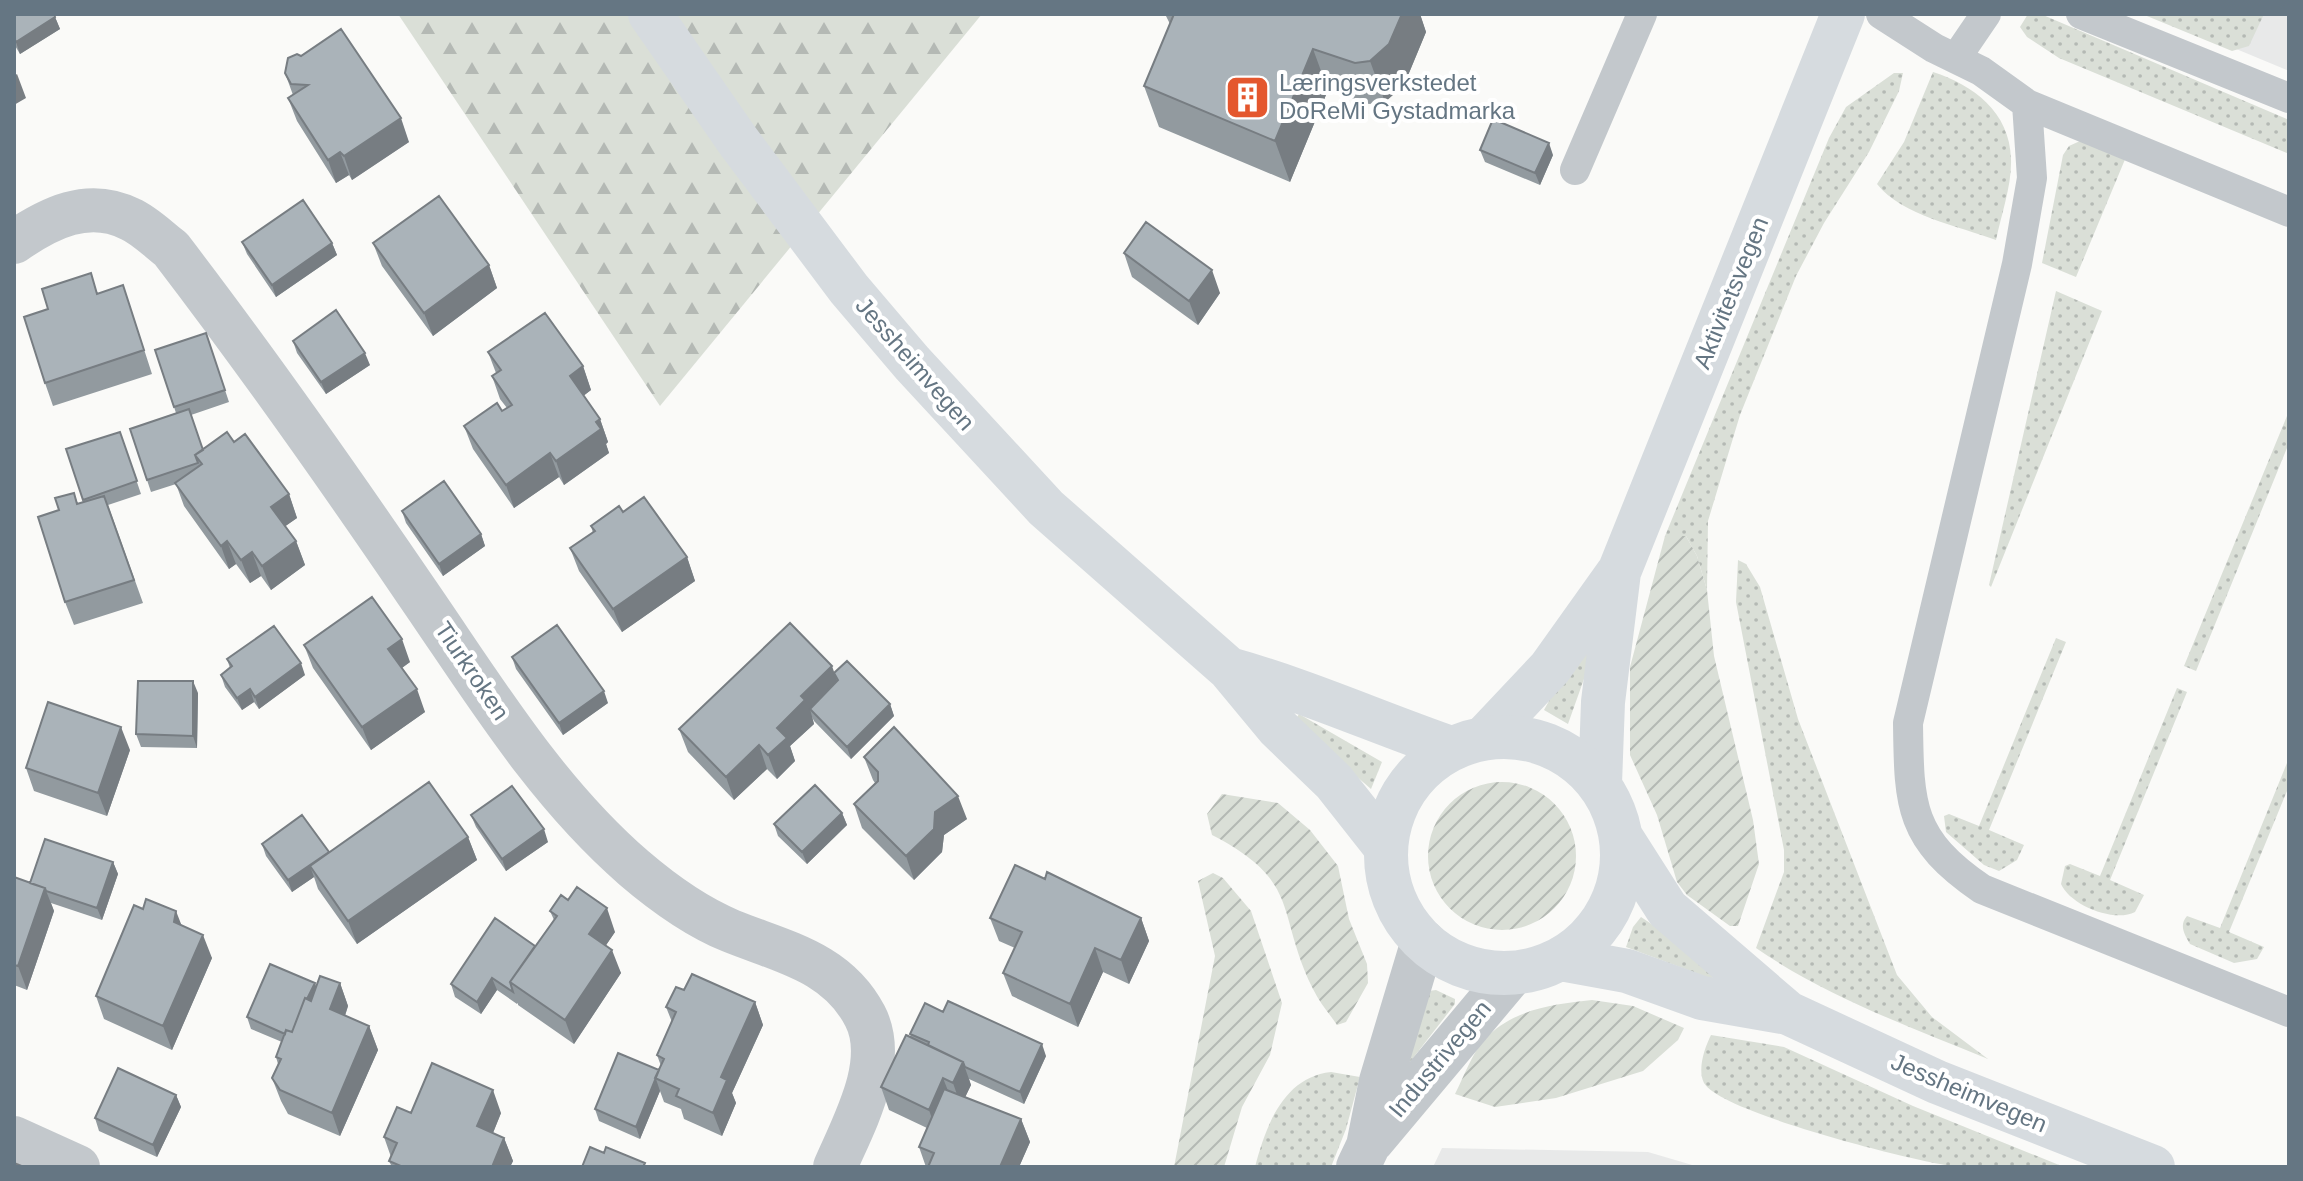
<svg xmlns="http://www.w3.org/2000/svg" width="2303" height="1181" font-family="Arial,sans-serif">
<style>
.built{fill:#e8e9e9}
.grass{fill:url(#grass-dots)}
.forest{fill:url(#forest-firs)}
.garden{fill:url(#garden-furrows)}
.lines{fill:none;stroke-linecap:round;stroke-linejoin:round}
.lane{stroke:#c3c8cc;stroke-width:30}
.street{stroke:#c3c8cc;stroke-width:44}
.secondary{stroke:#d6dbdf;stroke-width:44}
.primary{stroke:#d6dbdf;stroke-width:44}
.wall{fill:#929a9f}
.shaded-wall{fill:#777d82}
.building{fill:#aab3b9;stroke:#777d82;stroke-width:2}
.labels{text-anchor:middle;stroke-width:8;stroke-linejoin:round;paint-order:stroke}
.poi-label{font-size:24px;fill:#657683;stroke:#fff;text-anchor:start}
.street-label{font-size:24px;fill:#657683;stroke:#fff}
</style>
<defs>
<pattern id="grass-dots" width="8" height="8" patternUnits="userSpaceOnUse" patternTransform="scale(2)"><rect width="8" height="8" fill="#dadfd7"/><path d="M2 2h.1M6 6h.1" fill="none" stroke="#b4b9b4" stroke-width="1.8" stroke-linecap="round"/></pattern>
<pattern id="forest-firs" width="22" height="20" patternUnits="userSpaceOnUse" patternTransform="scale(2)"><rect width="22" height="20" fill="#dadfd7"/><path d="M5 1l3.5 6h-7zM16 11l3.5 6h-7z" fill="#b4b9b4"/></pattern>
<pattern id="garden-furrows" width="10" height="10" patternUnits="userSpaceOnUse" patternTransform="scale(2)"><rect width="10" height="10" fill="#dadfd7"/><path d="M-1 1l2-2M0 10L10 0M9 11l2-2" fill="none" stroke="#b4b9b4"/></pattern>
</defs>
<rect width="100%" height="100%" fill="#fafaf8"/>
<path class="built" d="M2152 14H2289V71Z
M1442 1148 1648 1152 1699 1167H1433Z"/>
<path class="grass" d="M2028 14 2043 15 2289 120V154L2059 58 2027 37 2020 27Z
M2142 14H2264L2249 46 2232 51Z
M1933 72C1973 85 2010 112 2011 159 2012 185 2001 215 1996 240 1959 226 1902 216 1877 184L1904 142Z
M1894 73H1903L1899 91 1869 152 1824 223 1796 276 1740 415 1708 521 1707 590 1697 556 1686 536H1665L1829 138 1846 107Z
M2080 141 2126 157 2076 277 2042 263 2063 155 2069 146Z
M2056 291 2102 311 1991 587 1989 585Z
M2289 411V443L2196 671 2184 666Z
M1738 560 1746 564 1760 587 1798 719 1897 975 1932 1017 1988 1059C1908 1026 1827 997 1756 948L1784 872V850L1736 602Z
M1590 626 1601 631 1568 724 1544 710Z
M2056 638 2066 642 1989 830 2024 845 2017 860 1999 871 1984 865 1946 832 1944 816 1949 814 1979 826Z
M2177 688 2187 692 2110 880 2144 895 2135 912C2114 923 2070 905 2061 884L2065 866 2070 864 2100 876Z
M1299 714 1382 762 1371 789 1294 722Z
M2289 758V786L2229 932 2264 947 2257 959 2234 963 2190 944C2184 934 2179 925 2187 916L2220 928Z
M1641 917 1719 969 1712 979 1626 947 1633 927Z
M1436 990 1455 999V1004L1396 1080 1429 991Z
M1711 1035 1784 1047 1913 1106 2064 1167C2030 1167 1993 1171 1959 1167 1920 1163 1721 1113 1704 1083 1697 1069 1705 1047 1711 1035Z
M1331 1072 1360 1077 1346 1129 1331 1167H1255C1266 1125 1284 1077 1331 1072Z"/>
<path class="forest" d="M398 14H982L660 406Z"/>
<path class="garden" d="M1665 536H1686L1697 556 1707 590 1714 656 1753 820 1759 864 1738 926H1730L1687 895 1677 882 1657 815 1630 755V667Z
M1428 856a74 74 0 1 1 148 0a74 74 0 1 1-148 0Z
M1222 794 1278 803 1310 830 1338 866 1349 919 1367 964 1368 983 1346 1022 1337 1025C1329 1013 1319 1002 1313 989 1275 912 1303 882 1212 835L1207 814Z
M1213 873 1223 878 1251 911 1282 1003 1270 1055 1242 1107 1224 1167H1174L1215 956 1198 881Z
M1592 1000 1633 1006 1684 1028 1678 1040 1643 1071 1556 1098 1495 1107 1455 1094C1464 1077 1472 1052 1486 1038 1514 1009 1554 1004 1592 1000Z"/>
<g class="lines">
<path class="lane" d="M1881 14 1934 48 1981 71 2027 104 2289 212
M2081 14 2289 98
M1956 58 1986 14
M2027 104 2032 178 2017 264 1908 723C1909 806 1909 839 1982 889L2289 1012
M1575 170 1642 14"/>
<path class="street" d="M14 242C49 218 88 198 130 219 144 225 158 239 171 249 256 360 337 475 416 591 483 688 544 790 634 868 662 892 697 917 731 931 783 952 837 962 865 1016 889 1062 853 1125 835 1167
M14 1138 78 1167
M1372 1141 1513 973
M1358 1167 1368 1146 1381 1081 1423 941"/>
<path class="secondary" d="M1484 738 1550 668 1617 574
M1600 784 1603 702 1619 572 1843 14"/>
<path class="primary" d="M650 14 738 141 849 289 912 363 1046 508 1229 669 1278 728 1334 782 1386 848
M1229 669C1305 690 1376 722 1451 748
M1386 855a118 118 0 1 1 236 0a118 118 0 1 1-236 0Z
M1623 840 1667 909 1788 1013
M1561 959 1627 971 1702 998 1788 1013 1937 1082 2153 1167"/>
</g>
<path class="wall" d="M14 14 55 17 60 29 20 54 14 44Z
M1165 14H1420L1426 32 1404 85 1385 102 1369 104 1328 90 1290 182 1159 127 1144 86 1170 24Z
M285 73 409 142 352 180 349 175 336 183 297 121 288 98 293 95Z
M1480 150 1553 155 1540 185 1485 162Z
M242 242 332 243 337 255 276 297 247 254Z
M373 243 489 265 497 288 433 336 382 266Z
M1124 253 1220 293 1198 325 1132 277Z
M98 294 131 309 152 374 53 406 45 383Z
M206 333 229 402 191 415 203 450 234 442 289 494 297 518 285 526 296 541 305 565 271 590 261 576 250 583 236 564 229 569 184 506 176 484 151 492 130 429 176 413 155 350Z
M293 341 370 365 326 394 297 353Z
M488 352 583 366 591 390 583 396 600 419 608 442 606 444 609 453 564 485 559 477 514 508 473 449 464 426 502 411 507 408 500 399 492 376 496 373Z
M120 432 141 494 108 505 143 603 74 625 65 602 74 493 78 504 84 502 66 449Z
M402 511 481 534 485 546 443 576 406 523Z
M623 512 687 557 695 581 622 632 579 571 570 548 593 533 591 526Z
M304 645 410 662 402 668 425 712 371 750 313 668Z
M512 657 608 703 563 735 516 669Z
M227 659 305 675 259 709 254 702 242 710 225 687 221 675 230 668Z
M834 673 890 704 894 716 851 759 814 721 812 717 814 724 790 746 795 761 777 779 767 769 734 800 688 752 679 729Z
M198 693 197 748 141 747 136 734Z
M130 750 107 816 34 791 26 768Z
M864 757 967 819 944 835 942 852 914 880 862 828 854 804 875 783 873 780Z
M842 813 847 825 807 864 778 836 774 824Z
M471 815 548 842 506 871 476 827Z
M468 837 477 860 357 944 318 889 314 877 292 892 266 856 262 844 329 852Z
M113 862 118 874 102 920 51 903 54 911 27 990 14 985V877L30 883Z
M1045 879 1141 918 1149 941 1129 984 1103 972 1078 1027 1012 996 1003 973 1015 948 999 941 990 918Z
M550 911 615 932 606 945 621 973 574 1044 518 1005V1003L517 1004 497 990 481 1014 455 997 451 984 535 946 554 920Z
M182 925 212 958 172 1050 104 1019 96 996Z
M340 983 348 1006 345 1016 369 1026 378 1050 340 1136 288 1114 281 1101 272 1078 278 1064 276 1057 282 1042 251 1029 247 1017 316 987Z
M684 990 755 1002 763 1025 732 1093 736 1103 722 1136 684 1119 681 1109 664 1102 660 1091 640 1139 599 1121 595 1109 659 1070 661 1066 657 1055 672 1022 666 1007Z
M910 1034 1046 1056 1024 1104 969 1079 971 1085 965 1097 1021 1119 1030 1142 1019 1167H926L919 1147 927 1128 889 1110 881 1087 911 1037Z
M176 1095 181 1107 157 1157 99 1131 95 1118Z
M411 1113H501L493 1133 504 1138 513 1161 510 1167H392L389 1161 391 1157 384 1137Z"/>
<path class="shaded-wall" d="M1402 14H1420L1426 32 1404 85 1385 102 1370 61Z
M55 17 60 29 20 54 16 42Z
M1313 49 1328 90 1290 182 1275 141Z
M17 74 26 98 14 105V76Z
M401 118 409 142 352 180 344 156Z
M1549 143 1553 155 1540 185 1535 173Z
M340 152 349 175 336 183 328 160Z
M332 243 337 255 276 297 272 285Z
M489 265 497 288 433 336 424 313Z
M1212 270 1220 293 1198 325 1189 301Z
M365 353 370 365 326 394 321 382Z
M583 366 591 390 578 400 570 376Z
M600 419 608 442 606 444 609 453 564 485 556 461Z
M550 453 559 477 514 508 506 485Z
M289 494 297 518 280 530 271 507Z
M481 534 485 546 443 576 439 564Z
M227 541 236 564 229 569 221 546Z
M296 541 305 565 271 590 262 566Z
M252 552 261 576 250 583 241 560Z
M687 557 695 581 622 632 613 609Z
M402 639 410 662 396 672 388 649Z
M301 663 305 675 259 709 255 697Z
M832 666 840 689 810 709 814 724 790 746 795 761 777 779 768 755 777 728 801 696Z
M193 681 198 693 197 748 193 736Z
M250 689 254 702 242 710 237 698Z
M417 689 425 712 371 750 362 727Z
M604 691 608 703 563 735 559 723Z
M890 704 894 716 851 759 847 747Z
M121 727 130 750 107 816 98 793Z
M759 745 767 769 734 800 726 777Z
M958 796 967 819 944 835 942 852 914 880 906 856 935 812Z
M842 813 847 825 807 864 802 852Z
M544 829 548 842 506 871 502 859Z
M468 837 477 860 357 944 348 921Z
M329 852 310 866 314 877 292 892 288 880Z
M113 862 118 874 102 920 97 908Z
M45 888 54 911 27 990 18 966Z
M607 908 615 932 598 957 589 934Z
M176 911 185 934 174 922Z
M1141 918 1149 941 1129 984 1121 960Z
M203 935 212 958 172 1050 163 1026Z
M1095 948 1103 972 1078 1027 1070 1004Z
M612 950 621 973 574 1044 565 1020Z
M492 978 497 990 481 1014 477 1002Z
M315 983 319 995 291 1036Z
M340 983 348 1006 339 1033 330 1009Z
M755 1002 763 1025 732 1093 736 1103 722 1136 713 1113 721 1077Z
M369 1026 378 1050 340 1136 332 1113Z
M1042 1044 1046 1056 1024 1104 1020 1092Z
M963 1062 971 1085 961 1106 953 1083Z
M943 1078 952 1101 937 1133 929 1110Z
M656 1079 660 1091 640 1139 636 1127Z
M493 1090 501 1113 486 1150 477 1126Z
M176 1095 181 1107 157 1157 153 1145Z
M1021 1119 1030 1142 1019 1167H1000Z
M504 1138 513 1161 510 1167H492Z"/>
<path class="building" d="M14 14H54L55 17 16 42 14 38Z
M1174 14H1402L1389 44 1370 61 1355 63 1313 49 1275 141 1144 86Z
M341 29 401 118 344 156 340 152 328 160 288 98 308 85 291 84 285 73 288 58 297 54 301 56Z
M1493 119 1549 143 1535 173 1480 150Z
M439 196 489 265 424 313 373 243Z
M303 200 332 243 272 285 242 242Z
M1146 222 1212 270 1189 301 1124 253Z
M91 273 97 294 123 285 144 350 45 383 24 317 48 309 42 289Z
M336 310 365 353 321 382 293 341Z
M545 313 583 366 570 376 600 419 596 422 601 429 556 461 550 453 506 485 464 426 497 403 502 411 512 405 492 376 501 370 488 352Z
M206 333 225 390 174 407 155 350Z
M189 409 203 450 195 455 198 463 147 480 130 429Z
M120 432 137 481 83 500 66 449Z
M227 432 234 442 245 434 289 494 271 507 296 541 262 566 252 552 241 560 227 541 221 546 175 483 202 464 195 455Z
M444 481 481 534 439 564 402 511Z
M74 493 77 504 104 496 134 580 65 602 38 517 59 510 55 498Z
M644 497 687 557 613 609 570 548 595 531 591 526 619 506 623 512Z
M372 597 402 639 388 649 417 689 362 727 304 645Z
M790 623 832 666 801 696 805 700 777 728 787 738 768 755 759 745 726 777 679 729Z
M557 625 604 691 559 723 512 657Z
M274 626 301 663 255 697 250 689 237 698 221 675 232 666 227 659Z
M847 661 890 704 847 747 810 709 838 680 834 673Z
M138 681H193V736L136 734Z
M48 702 121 727 98 793 26 768Z
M894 727 958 796 935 812 934 829 906 856 854 804 878 781V772L864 757Z
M429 782 468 837 348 921 310 866Z
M815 785 842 813 802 852 774 824Z
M512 786 544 829 502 859 471 815Z
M302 815 329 852 288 880 262 844Z
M45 839 113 862 97 908 46 891 45 888 30 883Z
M1015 865 1045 879 1047 872 1141 918 1121 960 1095 948 1070 1004 1003 973 1022 932 990 918Z
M14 877 45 888 18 966 14 965Z
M577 887 607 908 589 934 612 950 565 1020 510 982 557 916 550 911 561 895 568 900Z
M146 899 176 911 174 922 203 935 163 1026 96 996 134 905 143 909Z
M495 918 535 946 510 982 513 992 492 978 477 1002 451 984Z
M270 964 315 983 307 999 305 998 292 1032 286 1030 285 1034 247 1017Z
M692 974 755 1002 721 1077 727 1080 713 1113 676 1096 679 1089 655 1078 664 1059 657 1055 676 1012 666 1007 676 987 684 990Z
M320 976 340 983 330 1009 369 1026 332 1113 280 1090 272 1078 281 1059 276 1057 286 1030 292 1032 305 998 311 1001Z
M948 1001 1042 1044 1020 1092 965 1067 963 1062 928 1045 929 1042 910 1034 925 1003 943 1012Z
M906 1035 963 1062 953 1083 943 1078 929 1110 881 1087Z
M618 1053 659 1070 636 1127 595 1109Z
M432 1063 493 1090 477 1126 504 1138 492 1167H403L389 1161 397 1143 384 1137 397 1107 411 1113Z
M118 1068 176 1095 153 1145 95 1118Z
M944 1089 1021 1119 1000 1167H928L934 1153 919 1147Z
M590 1147 604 1153 606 1147 645 1163 643 1167H582Z
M14 1163 24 1167H14Z"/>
<defs>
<symbol id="building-square" viewBox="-11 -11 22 22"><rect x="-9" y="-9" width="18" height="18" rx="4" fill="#e4572e" stroke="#fff"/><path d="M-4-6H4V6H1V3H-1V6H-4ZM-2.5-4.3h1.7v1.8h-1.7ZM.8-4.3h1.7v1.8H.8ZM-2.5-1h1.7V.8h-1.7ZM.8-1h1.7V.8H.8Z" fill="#fff"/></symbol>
</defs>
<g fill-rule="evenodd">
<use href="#building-square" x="1222" y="72" width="51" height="51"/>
</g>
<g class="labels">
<g class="poi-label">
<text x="1279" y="91">Læringsverkstedet<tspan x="1279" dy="28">DoReMi Gystadmarka</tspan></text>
</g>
<g class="street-label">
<text transform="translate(1731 293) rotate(-68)" y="8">Aktivitetsvegen</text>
<text transform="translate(915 364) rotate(49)" y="8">Jessheimvegen</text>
<text transform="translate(472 671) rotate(56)" y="8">Tiurkroken</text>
<text transform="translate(1440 1059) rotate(-50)" y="8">Industrivegen</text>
<text transform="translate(1969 1093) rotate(23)" y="8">Jessheimvegen</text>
</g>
</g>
<rect width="2303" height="1181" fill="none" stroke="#657683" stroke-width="32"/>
</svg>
